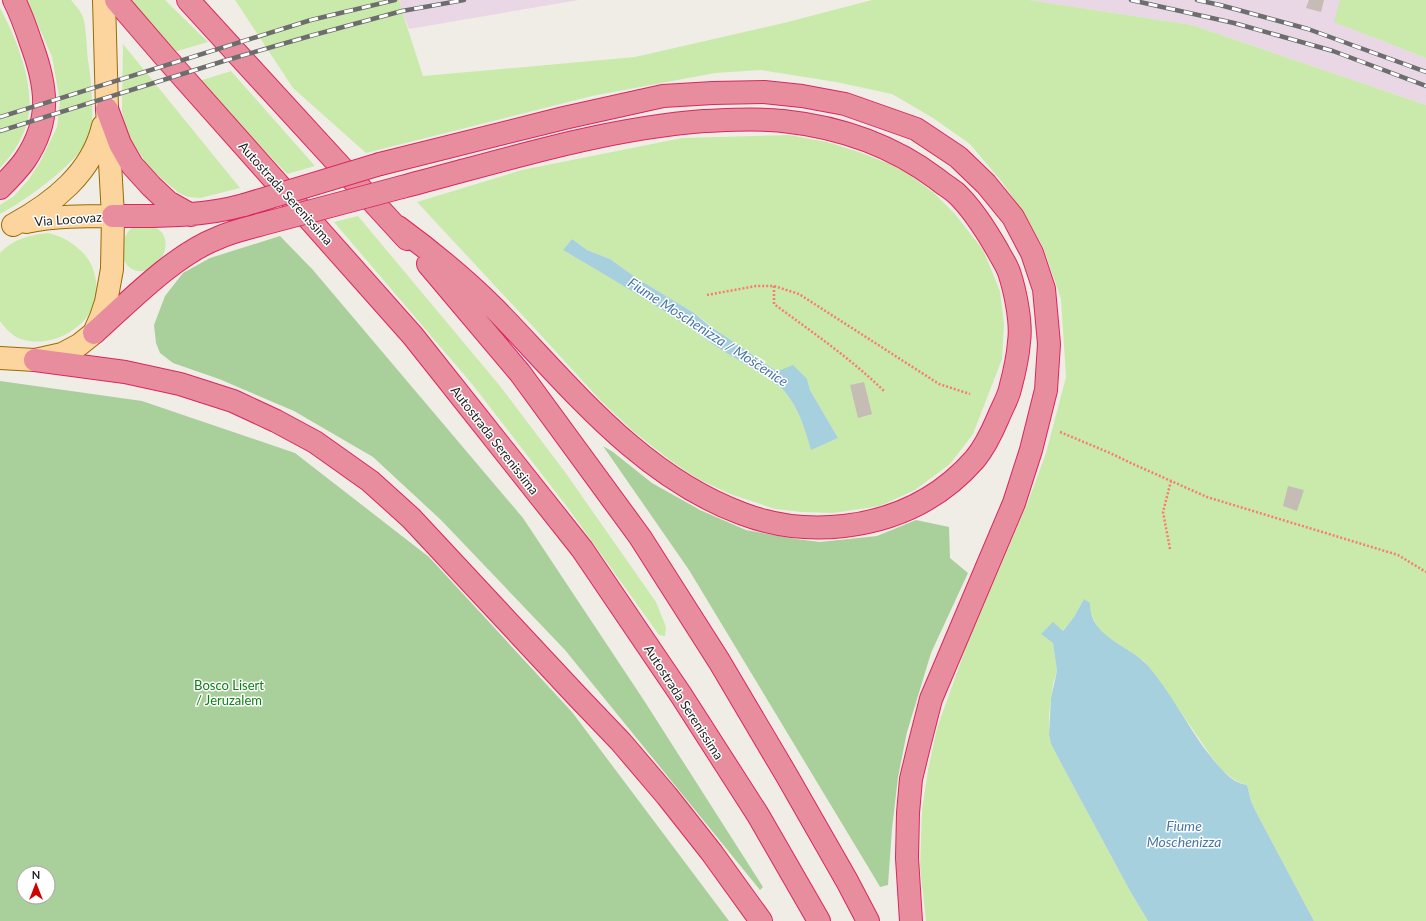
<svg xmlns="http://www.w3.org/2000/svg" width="1426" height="921" font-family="Lato,sans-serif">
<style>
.industrial{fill:#e9d7e6}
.grass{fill:#c9eaab;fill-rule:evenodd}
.forest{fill:#a9d09a;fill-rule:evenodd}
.water{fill:#a6d0de}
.building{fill:#c5bcb5}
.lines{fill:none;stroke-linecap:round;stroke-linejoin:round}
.primary-casing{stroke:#9b6a00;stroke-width:24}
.highway-casing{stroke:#dc2561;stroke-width:24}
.path{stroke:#fa7d6c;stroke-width:2.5;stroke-dasharray:2 2;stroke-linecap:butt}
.primary{stroke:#fcd59e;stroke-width:22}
.highway{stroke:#e78d9d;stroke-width:22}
.rail-casing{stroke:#6d6d6d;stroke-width:4.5}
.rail{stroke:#fff;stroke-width:3;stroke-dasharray:9;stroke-linecap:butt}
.highway-bridge-casing{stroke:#dc2561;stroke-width:24;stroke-linecap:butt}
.highway-bridge{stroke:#e78d9d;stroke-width:22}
.labels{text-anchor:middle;stroke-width:3;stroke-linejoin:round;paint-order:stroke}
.street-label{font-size:13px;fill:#1f1f1f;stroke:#fff}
.park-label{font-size:13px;fill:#0b8016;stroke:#fff}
.water-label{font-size:14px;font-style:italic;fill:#4877a8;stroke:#fff}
</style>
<rect width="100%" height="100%" fill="#f0ede6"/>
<path class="industrial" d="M399 0H579L409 29 402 11Z
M1029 0H1340L1335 22 1426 58V105L1192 25Z"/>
<path class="grass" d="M27 0H71C75 5 80 10 82 15 86 21 87 51 88 60 91 79 94 112 91 131 85 159 25 201 0 214V205L14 196 29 179 40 162 57 127 60 102 52 57Z
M129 0H165L208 42 174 52Z
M235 0H399L402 11 423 76 635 57 784 23 872 0H1029L1192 25 1426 105V921H1314L1255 810 1251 801 1247 785 1236 781 1222 770 1211 756 1156 676 1144 661 1102 633 1097 626 1084 599 1074 617 1053 643 1057 671 1053 684 1049 715V735L1051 744 1062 765 1130 891 1148 921H926L920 867 922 810 928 770 937 728 969 639 1029 499 1046 453 1066 377 1061 299 1043 247 1025 215 1002 182 970 144 933 118 892 94 836 82 761 70 715 73 592 96 366 153 293 88Z
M1340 0H1426V58L1334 22Z
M0 8C18 41 40 96 24 132 18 146 10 157 0 168Z
M123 44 240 188 200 198 188 197 179 193 149 168 126 132 122 111Z
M231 71 315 166 287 174 199 81Z
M789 135 827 142 859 152 890 164 910 175 934 193 955 214 983 250 1000 291 1004 324 1002 359 973 434 950 464 915 490 880 506 833 513 802 512 775 509 730 494 698 479 671 461 634 432 601 401 538 332 417 202 522 170 682 138ZM572 239 587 250 610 259 638 279 694 313 728 339 770 367 778 371 807 379 810 390 838 438 812 449C805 429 799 409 785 392 771 376 748 367 730 355 713 345 697 332 680 321 642 296 602 273 563 250Z
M358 216 500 386 565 472 656 602 666 627 665 636 659 635 568 508 472 384 334 222Z
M141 225C185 225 162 280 134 270 130 268 127 266 125 262 119 253 123 234 132 228 134 227 138 226 141 225Z
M48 233C61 236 70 241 80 250 90 259 94 268 96 281 96 287 98 294 96 299 88 329 50 349 21 339 12 336 5 328 0 321V253C13 239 30 235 48 233Z"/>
<path class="forest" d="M280 236 313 270 523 518 645 702 763 887 760 890 565 650 441 520 373 457 294 411 219 379 173 363 160 353 156 343 154 325 165 296 183 273 210 258Z
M0 381 142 401 295 453 429 557 572 712 729 921H0ZM24 873H48V897H24Z
M603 446 613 452 652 483 700 510 746 530 796 539 820 542 877 536 916 520 949 527 950 558 968 573 931 653 907 732 898 777 892 829 888 885 880 887 876 880 689 570Z"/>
<path class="water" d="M572 239 587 250 610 259 638 279 694 313 707 324 745 350 770 367 778 371 793 365 807 379 810 390 838 438 811 450C805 429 799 409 785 392 771 376 748 367 730 355 712 345 697 331 680 321 641 296 602 273 563 250Z
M1084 599 1090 603C1089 638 1131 645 1149 667 1170 692 1185 721 1204 748 1213 759 1223 773 1235 781 1239 783 1243 784 1247 785L1251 801 1255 810 1314 921H1148L1130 891 1062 765 1051 744 1049 735 1051 698 1057 671 1053 643 1041 634 1053 622 1063 631 1074 617Z"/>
<path class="building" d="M1309 0H1324L1321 12 1306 8Z
M864 382 872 414 858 418 850 385Z
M1288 486 1304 490 1297 511 1283 506Z"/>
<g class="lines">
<defs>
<path id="primary" d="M26 222C54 216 84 216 113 216
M13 225C53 203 92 173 103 126
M0 358 35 360 62 354 79 345 94 333 101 317 106 302 112 269 113 216 107 109 104 0"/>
<path id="highway" d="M116 0 166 58 413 336 582 549 681 695 758 815 819 921
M188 0 407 239
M107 109 120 144 132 165 151 186 168 202 191 215
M380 164 564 118 663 96 713 93 764 92 802 96 845 104 916 129 958 157 986 184 1013 217 1032 253 1044 289 1049 344 1046 390 1031 450 1014 503 931 699 919 746 911 779 908 813 907 858 911 921
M0 188C9 179 18 170 25 160 52 120 47 86 31 43 26 28 21 14 14 0
M113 216C157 216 201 217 244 205
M398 227C432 252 465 279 495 309 569 385 639 476 743 514 775 526 810 530 844 526 896 520 940 499 975 459 985 447 992 432 998 418 1002 408 1008 398 1010 389 1014 374 1018 357 1019 342 1022 323 1015 290 1009 272 1006 264 1001 257 998 251 986 230 973 209 956 193 950 188 943 184 937 179 892 145 839 127 783 121 757 118 730 120 704 121 601 129 502 161 402 187
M428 264 520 373 640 537 719 661 787 776 847 881 868 921
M94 333C130 301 174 255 218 238 231 232 245 229 259 225
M35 360 125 372 180 384 233 401 276 421 315 442 370 481 411 518 576 695 621 742 667 796 712 853 761 921"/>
</defs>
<use href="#primary" class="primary-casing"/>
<use href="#highway" class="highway-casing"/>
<path class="path" d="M774 286V304C812 332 850 358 884 391
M707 295 756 286H774L799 294 939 384 970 394
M1060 432 1110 453 1133 464 1207 497 1398 555 1426 572
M1170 549 1163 512 1171 481"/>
<use href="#primary" class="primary"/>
<use href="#highway" class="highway"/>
<defs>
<path id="rail" d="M1131 0 1234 23 1333 51 1426 86
M1197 0 1220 5 1308 29 1426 72
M0 117 311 20 395 0
M0 131 227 60 310 36 402 11 464 0"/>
</defs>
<use href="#rail" class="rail-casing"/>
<use href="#rail" class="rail"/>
<defs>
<path id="highway-bridge" d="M244 205 380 164
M259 225 402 187"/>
</defs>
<use href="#highway-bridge" class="highway-bridge-casing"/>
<use href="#highway-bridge" class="highway-bridge"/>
</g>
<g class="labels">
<g class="street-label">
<text transform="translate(286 193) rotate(48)" y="5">Autostrada Serenissima</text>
<text transform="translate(68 219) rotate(-4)" y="5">Via Locovaz</text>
<text transform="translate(495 440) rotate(52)" y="5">Autostrada Serenissima</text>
<text transform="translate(684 702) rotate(57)" y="5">Autostrada Serenissima</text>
</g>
<g class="park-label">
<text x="229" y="690">Bosco Lisert<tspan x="229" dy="15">/ Jeruzalem</tspan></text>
</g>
<g class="water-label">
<text transform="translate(708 332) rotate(33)" y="5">Fiume Moschenizza / Moščenice</text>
<text x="1184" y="831">Fiume<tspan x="1184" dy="16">Moschenizza</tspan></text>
</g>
</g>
<g transform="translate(36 885)"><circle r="19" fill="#ffffff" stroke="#a5a5a5"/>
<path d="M0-3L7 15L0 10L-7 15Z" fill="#cf0300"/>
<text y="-6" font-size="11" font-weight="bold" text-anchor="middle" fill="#1f1f1f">N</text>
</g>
</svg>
